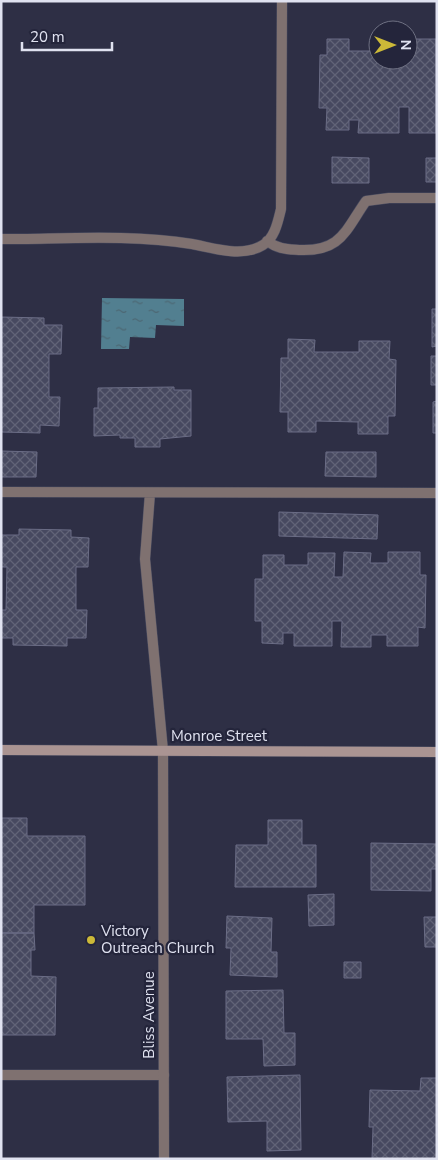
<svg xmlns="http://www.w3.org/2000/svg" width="438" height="1160" font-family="'Nunito Sans',sans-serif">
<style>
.water{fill:url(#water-ripples)}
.building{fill:url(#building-cross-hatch);stroke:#6b6d86}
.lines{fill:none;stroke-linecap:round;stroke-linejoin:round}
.lane-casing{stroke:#4a4c60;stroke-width:11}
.street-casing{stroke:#4a4c60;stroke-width:11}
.secondary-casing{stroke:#4a4c60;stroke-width:11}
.lane{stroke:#7f7170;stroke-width:10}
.street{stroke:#7f7170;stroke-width:10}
.secondary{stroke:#aa9492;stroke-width:10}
.poi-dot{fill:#ccb938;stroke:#24253b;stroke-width:2}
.labels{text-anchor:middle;stroke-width:4.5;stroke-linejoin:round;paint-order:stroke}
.street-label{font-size:15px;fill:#e0e2f0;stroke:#24253b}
.poi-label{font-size:15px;fill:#e0e2f0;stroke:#24253b;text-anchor:start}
</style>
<defs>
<pattern id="water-ripples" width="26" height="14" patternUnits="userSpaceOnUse" patternTransform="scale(1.25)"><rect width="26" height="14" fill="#527f90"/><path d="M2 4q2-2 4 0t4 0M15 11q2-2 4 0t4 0" fill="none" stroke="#4c6773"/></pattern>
<pattern id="building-cross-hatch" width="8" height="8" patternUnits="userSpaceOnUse" patternTransform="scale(1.25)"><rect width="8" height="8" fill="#474960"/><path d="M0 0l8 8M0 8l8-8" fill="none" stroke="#616377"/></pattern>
</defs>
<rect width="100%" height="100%" fill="#2e2f45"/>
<path class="water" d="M102 298 184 299V326L156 325 155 338 130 337 129 349H101Z"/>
<path class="building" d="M327 39H349V51H374V39H378V60H400V63H409V39H436V133H409V107H399V133H358L359 120H349V130H326L327 108H319L320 55H327Z
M332 157 369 158V183H332Z
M426 158H437V182H426Z
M432 309H437V346L432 347Z
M1 317 44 318V325H62L61 354H49V397H60L59 426 40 425V433L1 432Z
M288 339 315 340 314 352H359V341H390L389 359 396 360 395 416H388V434H358V422L316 421V432H288V412H280L281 358H288Z
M431 356H437V385H431Z
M174 387V390H191V436L160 439V447H135V438H120V435L94 436V408H98V388Z
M437 401V433H433V402Z
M1 451 37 452 36 477H1Z
M326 452H376V477L325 476Z
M279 512 378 515 377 539 279 536Z
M19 529 71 530V537L89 538 88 567H76V610H87L86 638H67V646L13 645V638H1V610H6L7 567H1V535H19Z
M344 552 371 553 370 563H388V552H420V575H426L425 628 418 627V646H387V635H371V647H341L342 621H332V646H294V633H283V644L262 643V621H255V579H263V555H284V565H308V553H335L334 577H343Z
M1 818H27V836H85V905H34V933H1Z
M268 820H302V845H316V887H235L236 845H268Z
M371 843 437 844V869H431V891L371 890Z
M334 894V925L309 926 308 895Z
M227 916 272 918 271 952H277V977L230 975 231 948H226Z
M424 917H437V947H425Z
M1 933H34L35 950H31V976L56 977 55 1035H1Z
M344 962H361V978H344Z
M283 990 284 1033H295V1065L264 1066 263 1039H226V991Z
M300 1075 301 1150 267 1151V1121L228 1122 227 1077Z
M421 1078H437V1159H372L373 1127H369L370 1090 420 1091Z"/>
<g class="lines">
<defs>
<path id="lane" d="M1 1075H164"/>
<path id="street" d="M1 239C64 239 130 234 192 244 214 248 242 258 263 245 275 238 278 221 281 209L282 1
M267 241C278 249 286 249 299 250 341 252 345 231 366 201L389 198H437
M1 492 437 493
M150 493 145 559 163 751 164 1159"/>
<path id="secondary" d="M1 750 437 752"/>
</defs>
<use href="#lane" class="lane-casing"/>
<use href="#street" class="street-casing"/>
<use href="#secondary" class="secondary-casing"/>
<use href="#lane" class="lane"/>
<use href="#street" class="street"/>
<use href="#secondary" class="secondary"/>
</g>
<circle class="poi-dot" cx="91" cy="940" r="5"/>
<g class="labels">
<g class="street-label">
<text x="219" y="741">Monroe Street</text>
<text transform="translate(149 1015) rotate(-90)" y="5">Bliss Avenue</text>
</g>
<g class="poi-label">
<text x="101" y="936">Victory<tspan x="101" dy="17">Outreach Church</tspan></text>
</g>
</g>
<rect width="438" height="1160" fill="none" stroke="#e0e2f0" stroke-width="5"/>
<g transform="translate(393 45) rotate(90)"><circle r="24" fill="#24253b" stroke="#6f7183"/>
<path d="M0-4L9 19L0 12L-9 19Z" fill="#ccb938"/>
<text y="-8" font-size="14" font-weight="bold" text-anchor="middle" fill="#e0e2f0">N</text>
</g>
<path d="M22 42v8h90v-8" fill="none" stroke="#e0e2f0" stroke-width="2.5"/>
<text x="30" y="42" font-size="15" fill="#e0e2f0" stroke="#24253b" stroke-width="4" paint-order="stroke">20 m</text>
</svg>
